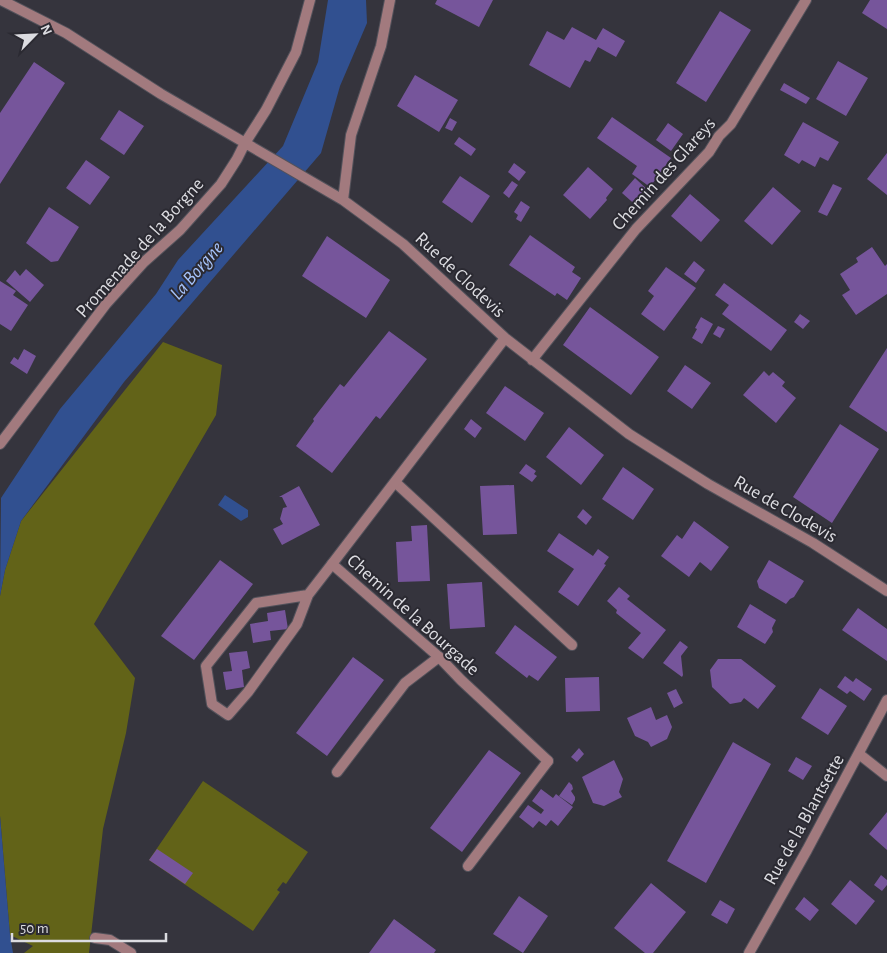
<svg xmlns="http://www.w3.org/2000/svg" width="887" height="953" font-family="'Alegreya Sans',sans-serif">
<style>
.green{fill:#626318}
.water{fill:#315090}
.building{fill:#76559b}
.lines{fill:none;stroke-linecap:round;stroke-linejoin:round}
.service-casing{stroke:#53525b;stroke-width:12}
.minor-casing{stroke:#53525b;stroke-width:12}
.service{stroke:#a27a7e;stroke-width:10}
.minor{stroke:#a27a7e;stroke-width:10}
.labels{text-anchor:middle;stroke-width:4;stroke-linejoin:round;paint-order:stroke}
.street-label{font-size:19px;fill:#dcdce1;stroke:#2b2a32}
.water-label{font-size:20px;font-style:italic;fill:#a6c3fb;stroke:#2b2a32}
</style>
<rect width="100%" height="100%" fill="#35343d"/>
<path class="green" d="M163 342 222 365 216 415 94 624 135 678 126 733 103 829 89 953H24L33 946 10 935 0 816V596L5 570 21 521Z
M203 781 308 852 286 884 283 882 277 890 280 892 253 931 149 860Z"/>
<path class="water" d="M328 0H366L367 23 340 86 321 153 124 382 21 521 5 570 0 596 1 498 60 409 156 294 178 260 283 146 318 62Z
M225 495 248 510V517L241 521 218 505Z
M0 816 10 935 13 953H0Z"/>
<path class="building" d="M437 0H493L479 27 435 4Z
M870 0H887V29L862 13Z
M720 11 751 30 706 102 676 83Z
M572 27 596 40 603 28 625 41 616 57 598 47 590 62 585 60 570 88 529 65 547 31 564 40Z
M838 61 868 78 846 116 816 99Z
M34 62 65 83 0 184V113Z
M415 75 458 100 439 132 397 106Z
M784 83 810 98 806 104 780 90Z
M119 110 144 126 124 155 100 139Z
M612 117 671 158 650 187 632 174 637 166 597 138Z
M450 118 457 122 452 131 445 128Z
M803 122 839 142 828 161 820 157 815 167 802 160 799 164 784 155Z
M668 123 683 134 671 151 656 140Z
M459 137 476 149 471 156 454 144Z
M887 153V195L867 179Z
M86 160 110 177 90 205 66 188Z
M514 163 526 172 519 181 508 172Z
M588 167 613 189 606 198 607 200 590 219 563 195Z
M460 176 490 196 472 223 442 202Z
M635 178 652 194 639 208 622 193Z
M512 181 518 185 509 198 503 193Z
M833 184 842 188 827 216 818 212Z
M773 187 801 211 772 245 744 221Z
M690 194 720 220 701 242 671 216Z
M521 201 530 207 521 222 516 219 518 215 514 212Z
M49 207 79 227 58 261 51 262 26 243Z
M530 235 575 267 572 272 581 278 567 300 557 293 555 296 509 265Z
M327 236 390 280 366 318 302 276Z
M872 247 885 266 887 264V294L856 315 842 295 850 290 840 274 858 262 856 258Z
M694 261 705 270 696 283 684 274Z
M666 267 696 288 664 331 641 314 654 296 648 291Z
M26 269 44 285 30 302 6 281 15 270 20 276Z
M0 281 16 291 13 295 28 305 11 331 0 324Z
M724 283 787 330 771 351 722 314 729 305 715 295Z
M590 307 659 357 631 395 563 345Z
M800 314 810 321 803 329 794 322Z
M701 317 713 324 702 344 692 338 697 329 695 328Z
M718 326 725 329 720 338 713 334Z
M389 331 427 359 380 419 376 416 332 473 296 446 314 421 313 419 340 384 344 387Z
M887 348V432L849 407Z
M24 349 36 356 27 374 10 363 14 357 18 360Z
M685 365 711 383 692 409 667 391Z
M764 371 769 376 773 372 785 382 782 386 796 398 776 423 743 395Z
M505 386 544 413 525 441 486 413Z
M471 419 482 428 475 438 464 429Z
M840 424 879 449 832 523 793 497Z
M569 427 604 455 581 485 546 457Z
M526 464 536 471 534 474 537 476 532 482 519 473Z
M623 467 654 489 633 520 602 499Z
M514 485 517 534 483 535 480 486Z
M299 486 320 525 282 545 273 529 283 524 280 519 283 508 287 507 282 497H279Z
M583 509 592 517 586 525 577 517Z
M694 521 729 547 711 571 700 562 689 577 661 556 677 535 682 539Z
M427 525 430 581 398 582 396 542 412 541 411 526Z
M559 533 593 556 598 549 609 557 604 564 606 565 578 606 558 592 574 569 547 551Z
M220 560 253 584 194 660 161 636Z
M769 560 804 581 794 597 790 599 786 604 759 588 757 581Z
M482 582 485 627 450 629 447 584Z
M619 587 630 596 627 599 666 630 643 659 628 648 641 633 616 613 617 610 607 601Z
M750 604 776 620 772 628 773 632 765 644 737 627Z
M858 608 887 629V661L842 630Z
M285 610 288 629 270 631 271 640 253 643 250 624 268 621 267 613Z
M515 625 557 657 538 681 529 675 527 678 495 653Z
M680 641 688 647 681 656 683 675 682 677 663 663Z
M247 651 250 668 242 670 244 687 226 690 223 672 232 671 229 653Z
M353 657 384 680 327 756 296 733Z
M718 659H741L776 686 758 709 744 698 741 702 730 704 712 687 710 670Z
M845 676 853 682 856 678 872 689 864 701 850 691 847 694 837 687Z
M599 677 600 711 566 712 565 678Z
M820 688 847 706 828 735 801 718Z
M676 689 683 703 674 708 667 693Z
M651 707 656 720 667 715 672 727 667 739 651 747 648 742 635 736 627 718Z
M733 742 771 764 706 883 667 861Z
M579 748 584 754 577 762 571 757Z
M489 750 521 773 462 852 430 828Z
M796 757 812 766 803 780 788 771Z
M614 760 623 779 619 792 622 797 604 806 593 803 582 777Z
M569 782 572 785 573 789 571 791 575 797V800L572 805 559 796Z
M541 789 553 798 556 794 573 807 558 826 551 820 546 826 539 821 533 828 519 817 528 805 541 814 544 810 532 801Z
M887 812V850L869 834Z
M157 849 193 873 185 884 149 860Z
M881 875 887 880V885L882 891 874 885Z
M850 880 875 901 856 925 831 904Z
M651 883 686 912 653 953H645L614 928Z
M519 896 548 916 523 953 493 934Z
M804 897 819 910 810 921 795 909Z
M720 900 735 909 727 924 711 915Z
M394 919 436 950 434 953H369Z"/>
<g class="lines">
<defs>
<path id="service" d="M396 483 572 645
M308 595 297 624 248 692 228 715 212 704 206 666 256 603 308 595 332 564
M859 754 887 776
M337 772 405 683 439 657
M468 866 548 761"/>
<path id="minor" d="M1 0 66 33 161 94 343 200 403 244 505 338 629 434 708 484 813 543 887 591
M343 200 351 135 381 46 390 0
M505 338 332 564 439 657 461 680 548 761
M532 360 636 229 709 152 719 136 731 124 806 0
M0 444 106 304 144 262 180 230 221 184 237 159 245 143 266 110 296 52 310 0
M95 938 110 940 131 953
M749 953 807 850 887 700"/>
</defs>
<use href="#service" class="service-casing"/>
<use href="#minor" class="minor-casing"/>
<use href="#service" class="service"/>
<use href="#minor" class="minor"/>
</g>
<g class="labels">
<g class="street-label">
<text transform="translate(663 173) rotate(-48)" y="7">Chemin des Glareys</text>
<text transform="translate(139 247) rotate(-48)" y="7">Promenade de la Borgne</text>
<text transform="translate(461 274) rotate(43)" y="7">Rue de Clodevis</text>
<text transform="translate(786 508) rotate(30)" y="7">Rue de Clodevis</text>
<text transform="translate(414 614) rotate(42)" y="7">Chemin de la Bourgade</text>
<text transform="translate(803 819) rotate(-61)" y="7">Rue de la Blantsette</text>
</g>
<g class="water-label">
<text transform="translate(196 270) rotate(-49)" y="7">La Borgne</text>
</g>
</g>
<g transform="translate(35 35) rotate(66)" stroke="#2b2a32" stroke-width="4" paint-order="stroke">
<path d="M0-4L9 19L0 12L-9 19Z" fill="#dcdce1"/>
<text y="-8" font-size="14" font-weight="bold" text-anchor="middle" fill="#dcdce1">N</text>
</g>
<path d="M12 933v8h154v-8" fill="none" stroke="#dcdce1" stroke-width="2.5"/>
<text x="20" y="933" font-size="15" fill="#dcdce1" stroke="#2b2a32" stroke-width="4" paint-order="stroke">50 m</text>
</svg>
